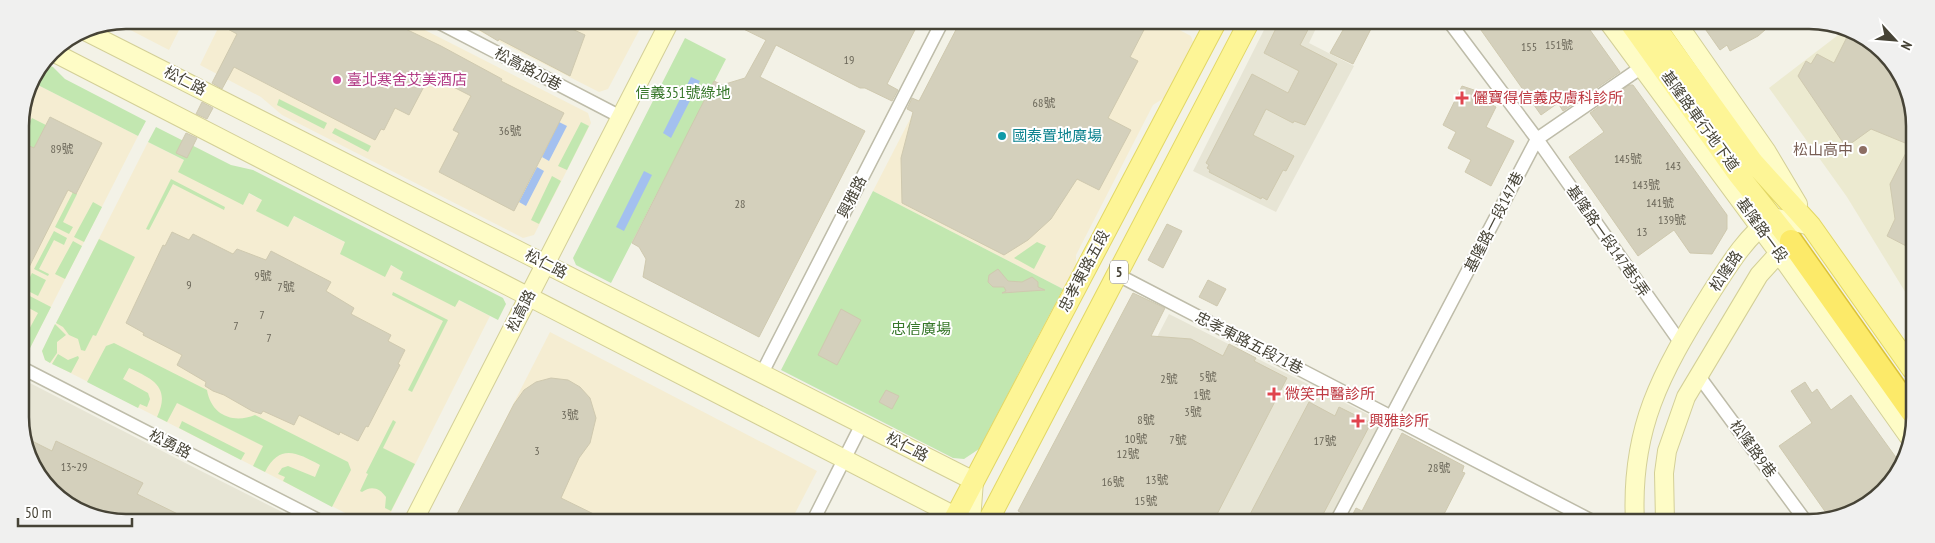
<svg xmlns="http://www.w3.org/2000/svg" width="1935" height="543" font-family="'PT Sans Narrow','Noto Sans TC',sans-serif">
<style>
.residential{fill:#e7e5d5}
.commercial{fill:#f5edd2}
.education{fill:#ecead0}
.green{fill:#c2e7b0}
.water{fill:#a3c0ef}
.building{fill:#d4d0bc;stroke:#cfc9af}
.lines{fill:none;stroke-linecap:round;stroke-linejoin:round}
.street-casing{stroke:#bebca9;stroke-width:15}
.secondary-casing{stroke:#d3cf97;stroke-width:20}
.primary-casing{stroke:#e2d765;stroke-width:22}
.highway-casing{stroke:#dbc238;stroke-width:25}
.street{stroke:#fff;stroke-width:12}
.secondary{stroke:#fefcc6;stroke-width:18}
.primary{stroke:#fdf596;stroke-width:20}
.highway{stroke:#fcea69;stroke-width:22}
.hotel-dot{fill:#d1479c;stroke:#fff;stroke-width:2}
.health-dot{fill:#e0444e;stroke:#fff;stroke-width:2}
.culture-dot{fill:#0f9aa8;stroke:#fff;stroke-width:2}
.education-dot{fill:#8d6e63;stroke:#fff;stroke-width:2}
.labels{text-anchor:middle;stroke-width:4;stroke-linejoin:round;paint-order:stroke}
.number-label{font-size:12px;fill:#6a6658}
.shield{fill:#fff;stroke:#7e7b72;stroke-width:1}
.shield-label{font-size:14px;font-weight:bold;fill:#464336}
.street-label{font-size:15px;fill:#464336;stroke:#fff}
.hotel-label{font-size:15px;fill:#b23c85;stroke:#fff;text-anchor:start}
.park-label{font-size:15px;fill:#37772a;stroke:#fff}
.health-label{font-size:15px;fill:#be3a42;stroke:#fff;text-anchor:start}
.culture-label{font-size:15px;fill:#0d838f;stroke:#fff;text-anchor:start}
.education-label{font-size:15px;fill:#785e54;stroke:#fff;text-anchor:end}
.rim{fill:none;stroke:#464336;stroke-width:2.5}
</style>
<rect width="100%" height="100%" fill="#f3f2e7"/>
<path class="residential" d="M1268 22H1319L1309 43 1354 66 1276 212 1193 171Z
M1169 314 1381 421 1328 522 1062 521Z
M28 382 199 470 298 520 99 519 51 492 22 438V395Z"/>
<path class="commercial" d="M126 20H184L169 50 115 22Z
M222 20 407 21 588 113 591 123 534 235 523 238 282 115 261 97 200 65Z
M459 21H640L642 25 608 89 599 92Z
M960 22H1164L1191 36 1193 42 1164 98 1153 105 1076 255V264L1063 289 873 191Z
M30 81 138 136 28 352 21 349 20 119Z
M148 142 490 316 387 520H359L45 360 42 351Z
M550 332 817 471 791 521 454 520Z"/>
<path class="education" d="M1846 29 1884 51 1913 105 1912 303 1847 197 1769 88Z"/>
<path class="green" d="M685 38 726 59 611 283 576 265 573 258Z
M43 62 53 67 65 79 146 121 138 136 30 81Z
M279 99 327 123 324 129 277 105Z
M32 118 46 125 30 156 22 152 26 145 20 140Z
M581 122 589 126 567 170 558 166Z
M156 127 231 165 253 170 503 298 506 304 498 320 459 300 455 307 400 279 403 272 391 265 385 277 340 254 345 242 294 216 288 227 256 211 262 200 249 193 243 205 178 172 184 160 148 142Z
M335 128 371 146 368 152 332 133Z
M552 176 561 181 539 224 531 220Z
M171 179 225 207 224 210 173 184 149 230 146 229Z
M873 191 1063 289 979 449 964 459 953 458 781 370Z
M73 192 77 194 63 222 73 227 69 234 55 227Z
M93 202 102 207 84 242 74 237Z
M54 231 67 238 64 245 54 240 39 269 49 274 48 276 34 269Z
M99 239 135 257 96 336 93 335 85 351 81 350 78 339 69 335 63 327 56 323Z
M73 241 82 246 65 279 55 274Z
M1037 242 1046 246 1034 269 1014 258Z
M32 273 46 280 38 296 24 289Z
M22 292 51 307 28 352 21 349V344L38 313 27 307 21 317Z
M393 292 448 320 412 392 408 390 443 321 392 295Z
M55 324 66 335 57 342V353L50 363 45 360 42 351Z
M114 343 207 390C211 415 233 424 255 415L348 462 351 470 332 507 283 481 285 477 278 474 282 468 288 466 315 477 320 465C297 453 280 443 265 472L253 466 263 446 177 403 167 422 157 417C171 387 153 379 129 368L123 379 148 393 150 399 147 407 140 404 138 408 87 382 106 346Z
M58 354 68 360 78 356 79 358 71 373 52 364Z
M393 420 396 422 383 448 415 464 391 511 385 508 386 497C380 488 371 485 362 492L360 491 368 474 366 473Z
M182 421 245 453 241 460 179 428Z"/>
<path class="water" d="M691 77 700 81 671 138 663 133Z
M559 122 567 126 549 161 542 157Z
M537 167 544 171 526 206 519 202Z
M644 171 652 175 624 231 616 227Z"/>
<path class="building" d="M211 20 389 21 441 46 502 79 501 81 564 113 514 211 439 172 459 133 453 130 471 96 430 75 409 115 395 108 384 130 381 129 375 140 234 67 222 89 212 83 237 34Z
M465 21H574L570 28 585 35 570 76 499 39 498 41Z
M727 21 919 22 887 84 898 90 892 101 865 88H860L776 45 760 77 865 131 759 337 643 277 646 259 639 247 632 243 714 81 722 85 745 78 766 40Z
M960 22H1148L1130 57 1138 61 1108 118 1131 130 1099 190 1077 179 1051 219 1028 240 1004 255 902 203 901 158 913 112 907 109 912 98 919 101Z
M1279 22H1312L1300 45 1337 64 1305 125 1294 121 1293 123 1266 109 1253 135 1294 156 1286 171 1283 170 1267 200 1262 197 1261 199 1209 172 1210 170 1207 168 1209 165 1206 163 1252 74 1288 93 1299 71 1264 53Z
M1347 23H1374L1353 64 1330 53Z
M1476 23H1585L1620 72 1563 111 1558 103 1541 115Z
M1701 23H1773L1758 36 1730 51 1727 45 1720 50Z
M1850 31 1884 51 1913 105 1912 249 1887 236 1895 219 1890 184 1910 145 1871 129 1846 147 1798 76 1806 61 1811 64 1817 54 1834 63Z
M1629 85H1633L1727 215V229L1712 254 1690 253 1674 230 1638 256 1569 157 1604 132 1590 113Z
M1462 86 1489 95 1492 105 1496 107 1486 127 1514 141 1491 186 1465 172 1471 160 1448 148 1456 132 1443 125Z
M202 102 213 108 207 119 196 114Z
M50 117 102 143 76 194 68 190 21 283 20 142 34 148Z
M186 133 197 138 187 158 176 153Z
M1167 224 1182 231 1163 268 1148 260Z
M172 232 189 240 193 234 233 254 237 249 266 260 271 251 331 282 326 291 354 308 351 314 391 335 388 341 405 350 398 364 400 365 368 427 366 426 358 441 340 432 339 435 299 415 294 425 263 411 261 414 252 411 224 395 213 391 205 386 206 382 177 365 182 355 143 335 144 333 126 323 163 245 165 246Z
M998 269 1008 281 1022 282 1032 277 1038 282V287L1045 290 1002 293 1006 291 1004 287H993L988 282 989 275Z
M1208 280 1226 289 1217 306 1199 297Z
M1133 293 1165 308 1151 336 1191 339 1223 356 1229 344 1256 358 1254 361 1287 378 1213 522 1025 521 1028 516 1018 511Z
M841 309 861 320 837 365 818 355Z
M551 378 568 380 580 387 590 398 596 418 590 443 579 458 561 498 606 520H454L514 404 524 390 536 382Z
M1805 382 1812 393 1817 389 1831 410 1851 395 1900 463 1883 490 1865 502 1829 517 1779 446 1812 423 1791 391Z
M886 390 899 396 892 409 879 402Z
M1309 402 1335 416 1339 407 1371 423 1319 522H1246Z
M1402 433 1464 466 1462 472 1465 473 1440 522H1349L1356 508 1362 511Z
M22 436 52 451 56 441 143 483 137 494 190 520 99 519 51 492Z"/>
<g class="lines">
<defs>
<path id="street" d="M436 21 621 117
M1450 23 1537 139 1680 342
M1118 275 1594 522
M22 368 318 520
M762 373 942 22
M1698 375 1807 523
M813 521 862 424
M1336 522 1537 139 1642 67
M1565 522 1571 511"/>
<path id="secondary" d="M1609 23 1778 252 1911 440
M1677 23 1767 152 1798 204
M83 30 974 481 971 521
M51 51 955 516 957 521
M414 520 670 21
M1635 522C1630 429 1661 373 1709 296 1727 268 1745 237 1773 217L1811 226
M1665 522 1664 473 1667 451 1686 397 1759 275 1787 244"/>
<path id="primary" d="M1630 23 1737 173 1791 241
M1653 23 1753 162 1811 226 1912 369
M953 521 1216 22
M988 521 1249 22"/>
<path id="highway" d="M1791 241 1912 412"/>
</defs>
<use href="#street" class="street-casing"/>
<use href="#secondary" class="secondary-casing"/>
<use href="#primary" class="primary-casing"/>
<use href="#highway" class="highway-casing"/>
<use href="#street" class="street"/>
<use href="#secondary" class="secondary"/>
<use href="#primary" class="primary"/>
<use href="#highway" class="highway"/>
</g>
<circle class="hotel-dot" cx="337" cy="80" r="5"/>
<g class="health-dot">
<path d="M1459.5 90.5h5v5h5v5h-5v5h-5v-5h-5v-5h5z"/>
<path d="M1271.5 386.5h5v5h5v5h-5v5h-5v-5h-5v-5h5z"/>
<path d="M1355.5 413.5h5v5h5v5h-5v5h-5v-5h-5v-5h5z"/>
</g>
<circle class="culture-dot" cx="1002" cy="136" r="5"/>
<circle class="education-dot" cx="1863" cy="150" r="5"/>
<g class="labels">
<g class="number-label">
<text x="1559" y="49">151號</text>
<text x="1529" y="51">155</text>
<text x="849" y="64">19</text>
<text x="1044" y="107">68號</text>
<text x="510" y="135">36號</text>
<text x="62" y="153">89號</text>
<text x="1628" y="163">145號</text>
<text x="1673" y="170">143</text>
<text x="1646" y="189">143號</text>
<text x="1660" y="207">141號</text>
<text x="740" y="208">28</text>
<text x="1672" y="224">139號</text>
<text x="1642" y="236">13</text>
<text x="263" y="280">9號</text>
<text x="189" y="289">9</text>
<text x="286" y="291">7號</text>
<text x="262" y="319">7</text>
<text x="236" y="330">7</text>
<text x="269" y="342">7</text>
<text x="1208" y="381">5號</text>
<text x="1169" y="383">2號</text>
<text x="1202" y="399">1號</text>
<text x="1193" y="416">3號</text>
<text x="570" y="419">3號</text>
<text x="1146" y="424">8號</text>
<text x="1136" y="443">10號</text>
<text x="1178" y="444">7號</text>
<text x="1325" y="445">17號</text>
<text x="537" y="455">3</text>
<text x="1128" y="458">12號</text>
<text x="74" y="471">13~29</text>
<text x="1439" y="472">28號</text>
<text x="1157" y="484">13號</text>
<text x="1113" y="486">16號</text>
<text x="1146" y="505">15號</text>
</g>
<rect class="shield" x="1110" y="260.5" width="18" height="23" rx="4"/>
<g class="shield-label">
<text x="1119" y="277">5</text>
</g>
<g class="street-label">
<text transform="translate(528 69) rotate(28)" y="5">松高路20巷</text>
<text transform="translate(185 81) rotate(27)" y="5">松仁路</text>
<text transform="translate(1700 121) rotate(54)" y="5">基隆路車行地下道</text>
<text transform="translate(852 197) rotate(-63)" y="5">興雅路</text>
<text transform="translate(1494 222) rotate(-63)" y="5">基隆路一段147巷</text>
<text transform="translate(1762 230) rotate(54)" y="5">基隆路一段</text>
<text transform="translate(1608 241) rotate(55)" y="5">基隆路一段147巷5弄</text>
<text transform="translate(546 264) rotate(27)" y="5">松仁路</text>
<text transform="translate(1084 271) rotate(-62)" y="5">忠孝東路五段</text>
<text transform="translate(1726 271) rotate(-56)" y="5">松隆路</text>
<text transform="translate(521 311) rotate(-63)" y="5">松高路</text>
<text transform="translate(1249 343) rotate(27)" y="5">忠孝東路五段71巷</text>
<text transform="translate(170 444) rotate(27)" y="5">松勇路</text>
<text transform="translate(907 447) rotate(27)" y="5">松仁路</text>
<text transform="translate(1753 449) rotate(54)" y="5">松隆路9巷</text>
</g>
<g class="hotel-label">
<text x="347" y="85">臺北寒舍艾美酒店</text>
</g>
<g class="park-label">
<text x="683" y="98">信義351號綠地</text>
<text x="921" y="334">忠信廣場</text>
</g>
<g class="health-label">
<text x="1473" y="103">儷寶得信義皮膚科診所</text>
<text x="1285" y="399">微笑中醫診所</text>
<text x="1369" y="426">興雅診所</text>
</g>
<g class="culture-label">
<text x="1012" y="141">國泰置地廣場</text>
</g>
<g class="education-label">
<text x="1853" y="155">松山高中</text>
</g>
</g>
<path d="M0 0H1935V543H0ZM126 29H1809A97 97 0 0 1 1906 126V417A97 97 0 0 1 1809 514H126A97 97 0 0 1 29 417V126A97 97 0 0 1 126 29Z" fill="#f0f0ef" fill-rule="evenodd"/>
<path class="rim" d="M126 29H1809A97 97 0 0 1 1906 126V417A97 97 0 0 1 1809 514H126A97 97 0 0 1 29 417V126A97 97 0 0 1 126 29Z"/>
<g transform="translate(1895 40) rotate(116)" stroke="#ffffff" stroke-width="4" paint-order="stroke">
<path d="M0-4L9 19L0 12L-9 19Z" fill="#464336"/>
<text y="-8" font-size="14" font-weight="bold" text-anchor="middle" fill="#464336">N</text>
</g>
<path d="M18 518v8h114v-8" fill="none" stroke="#464336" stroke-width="2.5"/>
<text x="25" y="518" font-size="15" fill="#464336" stroke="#ffffff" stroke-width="4" paint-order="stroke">50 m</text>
</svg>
